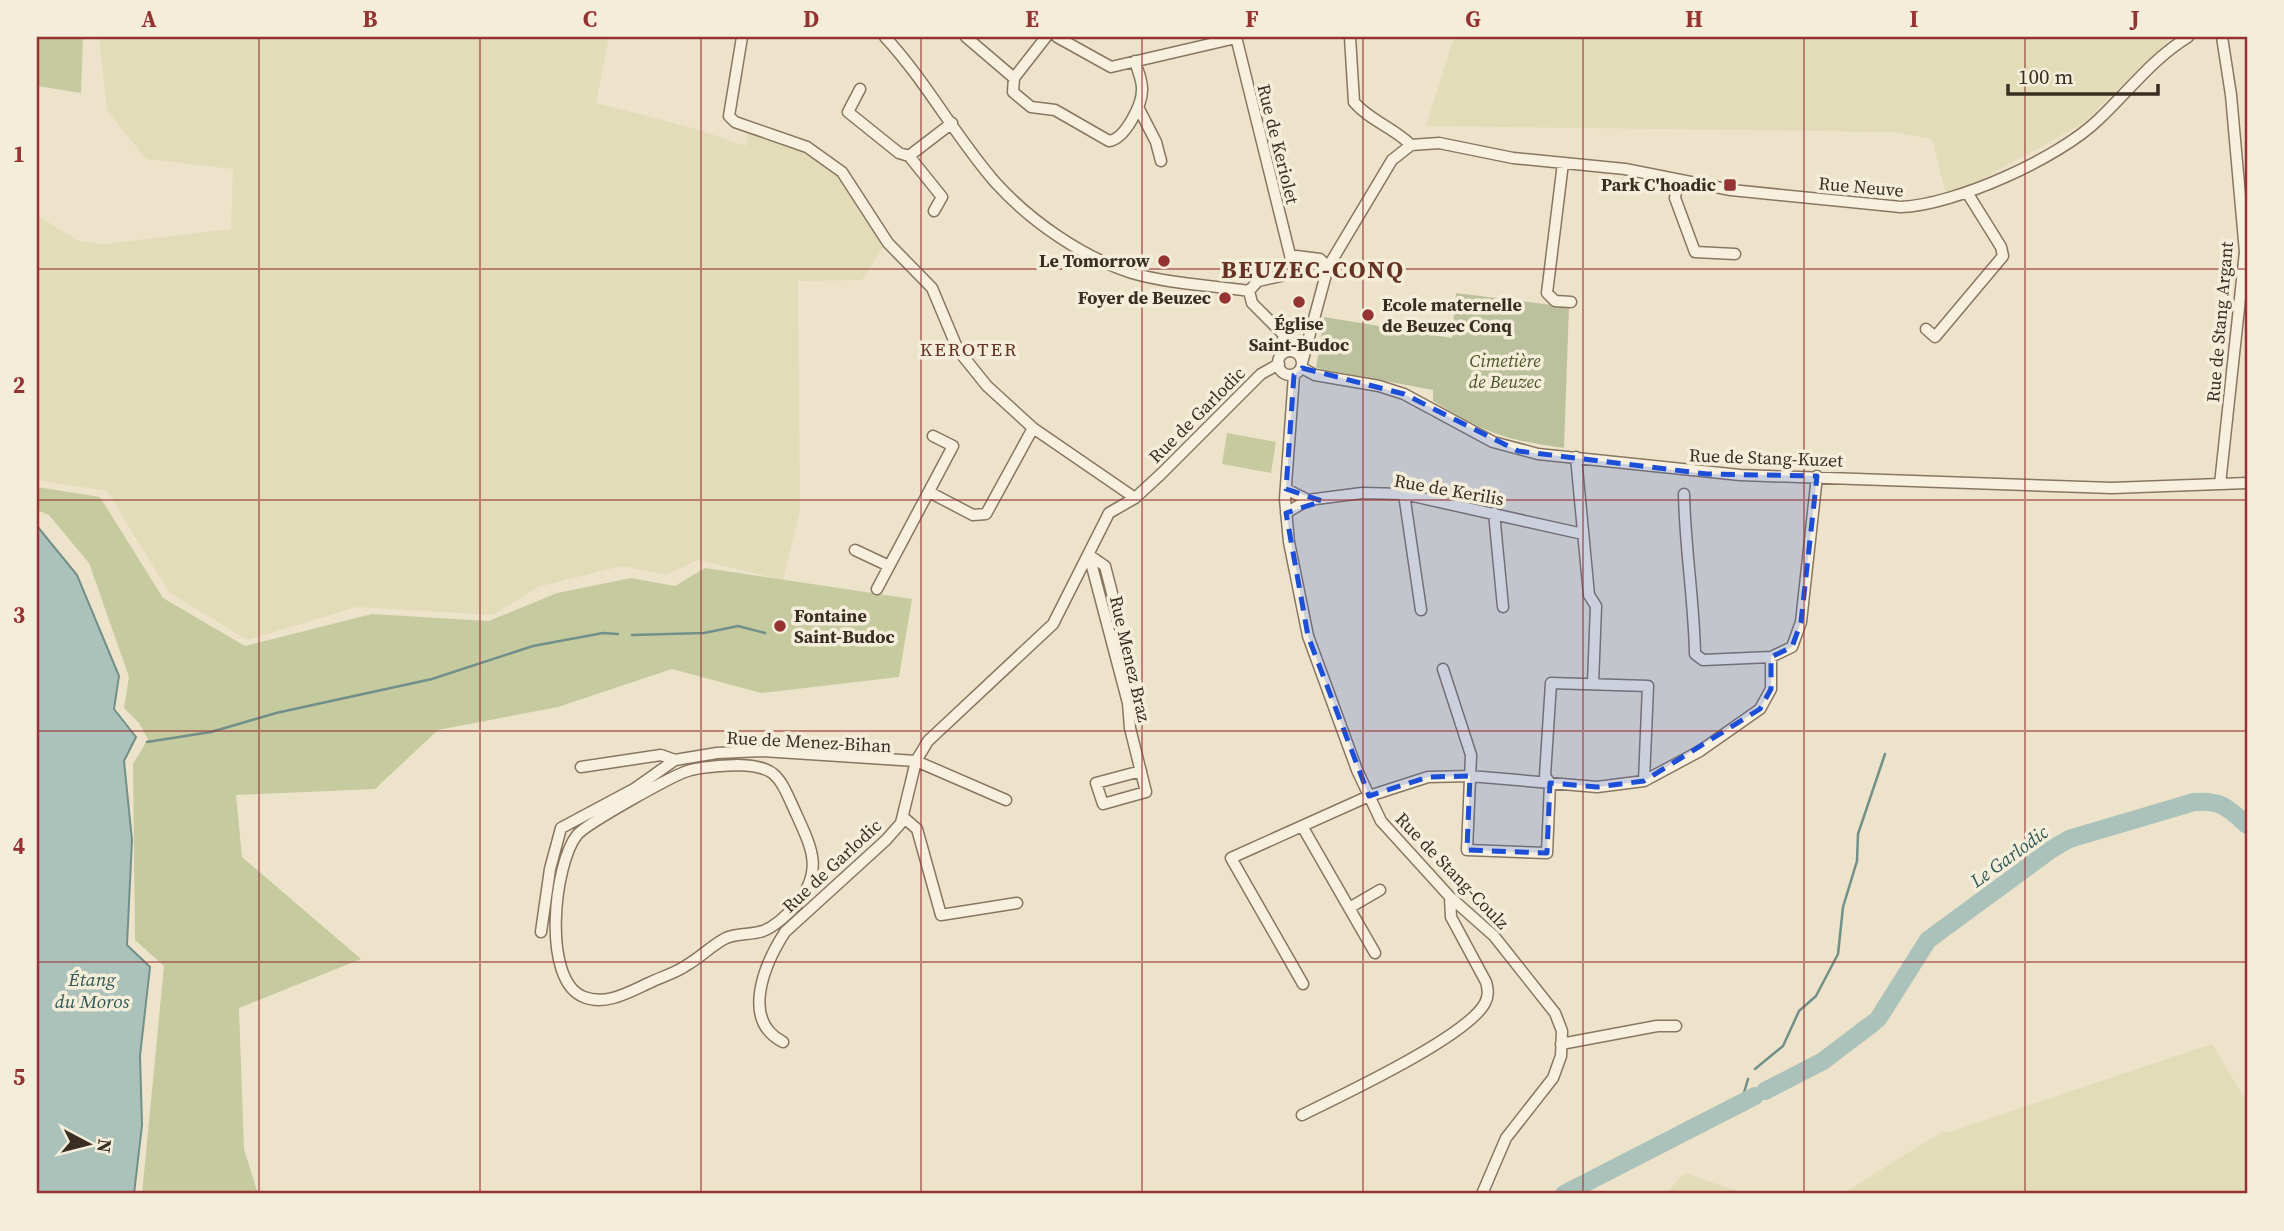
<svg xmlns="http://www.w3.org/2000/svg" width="2284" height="1231" font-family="'Source Serif 4',serif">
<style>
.farmland{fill:#e2dcb9}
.green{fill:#c5cb9f}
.cemetery{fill:#bcc19d}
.water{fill:#abc2bb;stroke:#729089;stroke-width:2}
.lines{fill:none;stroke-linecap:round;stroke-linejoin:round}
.stream{stroke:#729089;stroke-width:2.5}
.river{stroke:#abc2bb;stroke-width:18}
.street-casing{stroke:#897660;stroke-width:13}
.street{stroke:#f8f0de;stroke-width:10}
.marked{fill:#1d4ed8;fill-opacity:0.2;stroke:#1d4ed8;stroke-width:5;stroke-dasharray:14 9;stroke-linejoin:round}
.grid{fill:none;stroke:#953333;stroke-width:2;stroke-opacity:0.55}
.poi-dot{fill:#953333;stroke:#f4edda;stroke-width:2.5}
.labels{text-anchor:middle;stroke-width:7;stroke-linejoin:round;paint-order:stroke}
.street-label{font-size:18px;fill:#3a2e22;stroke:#f4edda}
.poi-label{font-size:18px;font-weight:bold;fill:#3a2e22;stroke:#f4edda;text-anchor:end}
.park-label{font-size:18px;font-style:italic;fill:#4a562a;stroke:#f4edda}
.neighbourhood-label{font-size:19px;letter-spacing:2px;fill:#653224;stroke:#f4edda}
.water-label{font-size:19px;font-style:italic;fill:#325957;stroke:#f4edda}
.district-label{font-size:24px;font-weight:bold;letter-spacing:2px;fill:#653224;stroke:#f4edda}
.neatline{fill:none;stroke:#953333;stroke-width:2.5}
.grid-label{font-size:23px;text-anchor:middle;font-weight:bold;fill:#953333}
</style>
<rect width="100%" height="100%" fill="#ede3cb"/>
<path class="farmland" d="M99 37H609L596 103 693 128 746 146 748 129 811 154 830 167 851 188 885 244 862 280 798 281 800 510 783 580 698 560 666 575 622 566 538 587 493 615 357 607 247 640 169 592 107 491 37 480V215L78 241 104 244 231 229 233 169 146 159 107 110Z
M1454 37H2172L2082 124 1947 198 1932 139 1893 132 1426 126Z
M2212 1044 2247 1102V1194H1842L1943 1131 1949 1132Z
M1685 1173 1746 1194H1665Z"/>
<path class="green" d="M39 37H83L81 93 37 86Z
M1227 433 1276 442 1271 473 1222 464Z
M37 487 100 497 163 598 245 646 372 614 489 621 557 593 631 578 675 586 705 568 912 599 899 677 761 693 672 669 558 707 438 730 375 789 236 795 242 857 361 959 239 1008 244 1149 258 1194H142L164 966 135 940 133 764 148 739 139 723 124 708 129 677 89 563 49 515 37 510Z"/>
<path class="cemetery" d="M1456 293 1569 307 1564 448C1504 440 1484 432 1433 401V390L1316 368 1324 317 1452 338Z"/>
<path class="water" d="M37 526 77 575 119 676 114 709 136 737 124 761 132 840 127 945 150 967 140 1056 142 1125 134 1194H37Z"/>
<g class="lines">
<path class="stream" d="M632 635 704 633 738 626 765 633
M147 742 211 732 276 713 432 679 533 646 603 633 618 634
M1755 1069 1783 1046 1799 1011 1816 996 1838 954 1843 907 1857 861 1858 834 1885 754
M1741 1103 1748 1079"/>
<path class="river" d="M1878 1019 1928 940 2052 849 2069 839 2194 802C2221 800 2227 807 2247 825
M1765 1091 1823 1061 1873 1023
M1564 1194 1755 1096"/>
<defs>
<path id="street" d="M742 37 729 116 735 122 807 147 842 172 888 243 932 288 958 350 987 386 1033 428 1135 498
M885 37C926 81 955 136 995 182 1030 221 1082 257 1132 273 1170 284 1210 285 1249 291
M966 37 1014 78
M1046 37 1014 78 1013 92 1031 107 1055 110 1109 141C1125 139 1143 104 1142 88 1142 79 1137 69 1135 61
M1057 37 1111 67 1236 38
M1236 37 1291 259
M1350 37 1354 102C1369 120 1394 128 1411 145
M860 89 848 112 899 153 909 156 942 197 934 211
M1138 107 1156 142 1161 161
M909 156 952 123
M1563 163 1547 293 1555 301 1571 302
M1678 180 1675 198 1695 252 1735 254
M1249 291 1258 281 1281 276 1296 256 1320 259 1328 267
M1249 291 1252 303 1283 334 1284 353
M1926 329 1935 337 2003 256 2001 247 1968 194
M1278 363a12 12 0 1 1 24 0a12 12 0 1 1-24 0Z
M1302 363 1328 267 1392 160 1411 145 1439 143 1513 158 1625 169 1731 190 1901 207C1955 205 2059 158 2098 120 2128 92 2152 59 2188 37
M1302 368 1315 375 1379 386 1404 394 1493 442 1538 454 1740 475 2112 488 2247 483
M1294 375 1285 499 1289 542 1308 636 1357 770 1381 821 1450 897 1494 936 1555 1013 1562 1031 1561 1056 1553 1078 1506 1138 1482 1194
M1576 457 1589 595 1596 606 1593 684
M2220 484 2245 252 2231 95 2222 37
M1286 489 1308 500
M929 492 973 515 986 514 1033 428
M1404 494 1421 610
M1684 494C1685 548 1694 600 1695 654L1703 660 1771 657 1792 647 1801 622 1817 476
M1286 513 1308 500 1362 493 1404 494 1583 534
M1494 513 1503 607
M855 550 889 566
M1089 555 1128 703 1130 728 1146 792 1103 804 1096 783 1141 771
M1089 555 1105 566 1113 597
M877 589 953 446 933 436
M1443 669 1471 755 1467 850 1547 853 1550 783 1545 776 1551 683 1648 686 1644 781
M738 765C776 766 779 776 794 809 811 847 825 869 796 905 787 915 776 926 763 931 751 935 737 933 726 938 712 945 701 957 687 965 676 973 661 977 649 983 629 992 606 1006 584 997 541 981 554 864 577 835 586 824 676 773 691 770 706 766 723 766 738 765Z
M581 767 661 755 675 760
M903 817 917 829 941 915 1017 903
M1302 826 1375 953
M1349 908 1380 890
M541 932 550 869 561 828 634 789 675 760 717 753 762 751 916 761 1006 800
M1303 984 1231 858 1369 796 1428 777 1470 776 1597 787 1644 781 1700 751 1760 709 1771 689V657
M783 1042C740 1020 765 963 785 932L886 840 901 823 916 761 928 741 1053 624 1109 513 1135 498 1161 474 1261 374 1279 364
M1561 1044 1657 1026H1676
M1302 1115C1340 1096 1467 1037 1485 1003 1489 995 1488 989 1486 982L1451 917 1450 897"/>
</defs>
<use href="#street" class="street-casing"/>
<use href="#street" class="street"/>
</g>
<path class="marked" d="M1302 368 1404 394 1518 451 1707 474 1817 476 1801 622 1792 647 1771 657V689L1760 709 1644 781 1597 787 1550 783 1547 853 1467 850 1470 776 1428 777 1369 796 1308 636 1286 513 1322 501 1286 489 1294 375Z"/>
<path class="grid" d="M259 37V1194M480 37V1194M701 37V1194M921 37V1194M1142 37V1194M1363 37V1194M1583 37V1194M1804 37V1194M2025 37V1194M37 269H2247M37 500H2247M37 731H2247M37 962H2247"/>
<g class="poi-dot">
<rect x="1723" y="178" width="14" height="14" rx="3.5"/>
<circle cx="1164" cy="261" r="7"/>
<circle cx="1225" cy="298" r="7"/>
<circle cx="1299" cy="302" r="7"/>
<circle cx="1368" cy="315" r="7"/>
<circle cx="780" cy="626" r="7"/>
</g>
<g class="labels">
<g class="street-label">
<text transform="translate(1278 144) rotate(76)" y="6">Rue de Keriolet</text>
<text transform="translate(1861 187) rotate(5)" y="6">Rue Neuve</text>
<text transform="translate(2220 322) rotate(-85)" y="6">Rue de Stang Argant</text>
<text transform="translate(1197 415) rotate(-45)" y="6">Rue de Garlodic</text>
<text transform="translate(1766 458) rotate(2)" y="6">Rue de Stang-Kuzet</text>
<text transform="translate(1449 490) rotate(10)" y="6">Rue de Kerilis</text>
<text transform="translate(1130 659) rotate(77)" y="6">Rue Menez Braz</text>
<text transform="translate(809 742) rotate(3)" y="6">Rue de Menez-Bihan</text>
<text transform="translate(832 866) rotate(-43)" y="6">Rue de Garlodic</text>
<text transform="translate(1452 871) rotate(46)" y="6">Rue de Stang-Coulz</text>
</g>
<g class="poi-label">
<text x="1716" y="191">Park C'hoadic</text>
<text x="1150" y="267">Le Tomorrow</text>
<text x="1211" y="304">Foyer de Beuzec</text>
<text x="1382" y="311" text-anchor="start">Ecole maternelle<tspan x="1382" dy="21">de Beuzec Conq</tspan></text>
<text x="1299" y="330" text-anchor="middle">Église<tspan x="1299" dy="21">Saint-Budoc</tspan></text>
<text x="794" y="622" text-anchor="start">Fontaine<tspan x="794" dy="21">Saint-Budoc</tspan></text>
</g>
<g class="park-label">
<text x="1505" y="367">Cimetière<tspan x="1505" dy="21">de Beuzec</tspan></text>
</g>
<g class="neighbourhood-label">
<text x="969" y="356">KEROTER</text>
</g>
<g class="water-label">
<text transform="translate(2009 856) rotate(-36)" y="7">Le Garlodic</text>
<text x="92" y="986">Étang<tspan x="92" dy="22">du Moros</tspan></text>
</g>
<g class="district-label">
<text x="1313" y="278">BEUZEC-CONQ</text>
</g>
</g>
<rect width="2284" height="1231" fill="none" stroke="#f4edda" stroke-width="77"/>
<g transform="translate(88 1144) rotate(97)" stroke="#f4edda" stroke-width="5" paint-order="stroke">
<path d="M0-5L12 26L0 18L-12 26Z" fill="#3a2e22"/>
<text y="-10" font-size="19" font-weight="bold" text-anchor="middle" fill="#3a2e22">N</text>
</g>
<path d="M2008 84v10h150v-10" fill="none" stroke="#3a2e22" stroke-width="3.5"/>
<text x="2018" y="84" font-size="21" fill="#3a2e22" stroke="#f4edda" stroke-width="5" paint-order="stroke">100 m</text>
<rect x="38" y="38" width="2208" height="1154" class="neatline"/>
<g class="grid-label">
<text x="149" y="27">A</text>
<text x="370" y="27">B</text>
<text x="590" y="27">C</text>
<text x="811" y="27">D</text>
<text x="1032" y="27">E</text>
<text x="1252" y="27">F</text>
<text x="1473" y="27">G</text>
<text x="1694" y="27">H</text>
<text x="1914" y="27">I</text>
<text x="2135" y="27">J</text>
<text x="19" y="162">1</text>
<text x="19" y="393">2</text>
<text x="19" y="623">3</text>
<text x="19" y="854">4</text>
<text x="19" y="1085">5</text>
</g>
</svg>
